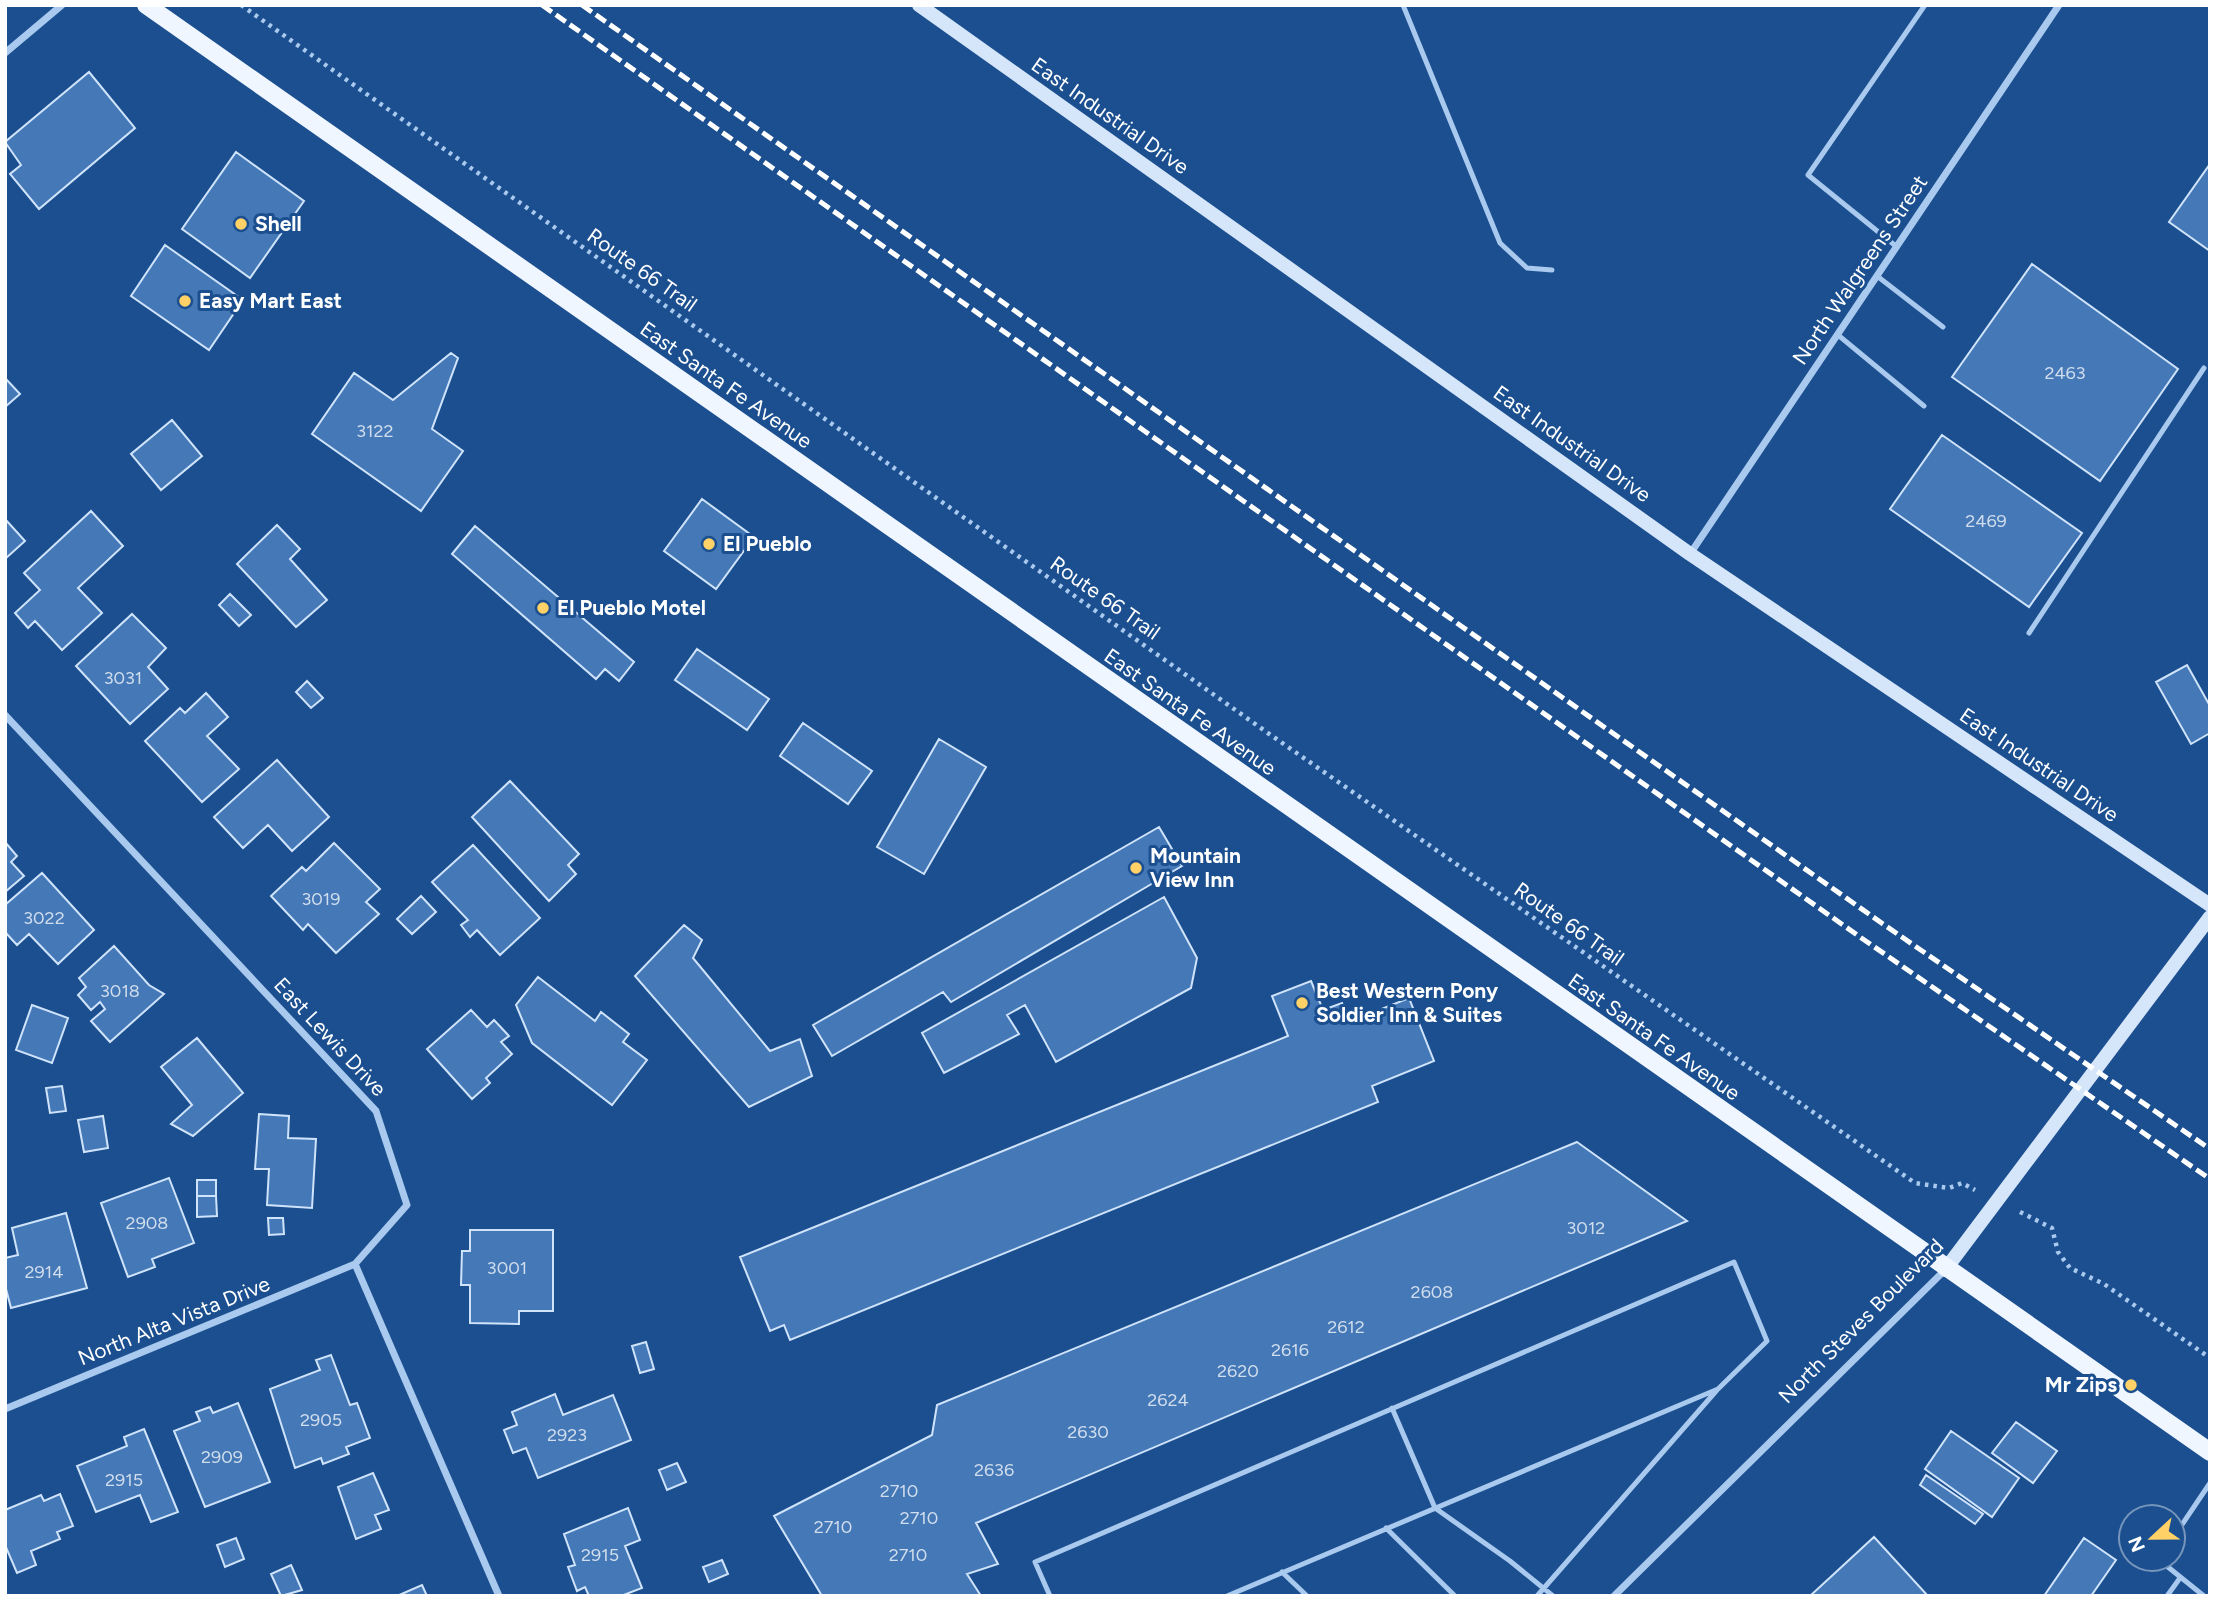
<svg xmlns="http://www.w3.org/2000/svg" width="2215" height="1601" font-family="Figtree,sans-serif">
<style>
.building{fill:#4478b7;stroke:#cfe3fa;stroke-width:2}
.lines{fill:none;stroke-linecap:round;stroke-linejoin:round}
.path{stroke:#a9c9ee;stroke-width:4.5;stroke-dasharray:3.5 5;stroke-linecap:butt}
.lane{stroke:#a9c9ee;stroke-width:5}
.street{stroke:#a9c9ee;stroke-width:7}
.secondary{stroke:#d6e6fa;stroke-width:14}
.primary{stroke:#f0f6ff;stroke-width:18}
.rail{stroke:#fff;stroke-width:5;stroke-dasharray:12 5;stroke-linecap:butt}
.poi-dot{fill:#ffd166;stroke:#1b4f8f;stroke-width:2.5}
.labels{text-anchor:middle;stroke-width:6;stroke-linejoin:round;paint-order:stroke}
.number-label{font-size:18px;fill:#d0dded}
.street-label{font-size:21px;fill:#fff;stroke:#1b4f8f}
.poi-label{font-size:21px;font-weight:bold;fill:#fff;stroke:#1b4f8f;text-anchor:start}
</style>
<rect width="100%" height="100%" fill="#1b4f8f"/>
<path class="building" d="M89 72 135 128 39 209 10 174 21 165 5 142Z
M236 152 304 201 250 278 182 229Z
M2210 164V251L2169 222Z
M165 245 243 300 209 350 131 296Z
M2032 264 2178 369 2100 481 1952 377Z
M451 353 458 358 432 429 463 451 421 511 312 434 354 373 393 400Z
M5 378 20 394 5 407Z
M172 420 202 456 161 490 131 454Z
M1942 435 2082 533 2029 607 1890 509Z
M702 499 754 537 716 589 664 551Z
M91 511 123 546 78 588 102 613 62 650 35 621 28 628 15 613 40 590 24 573Z
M5 519 25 541 5 559Z
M277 525 300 549 290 559 327 600 296 627 237 564Z
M475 526 634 662 619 681 605 669 596 679 452 554Z
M230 594 251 615 239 626 219 605Z
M132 614 166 648 148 667 168 689 130 724 76 666Z
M697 649 769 699 747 730 675 680Z
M2187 665 2210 706V733L2191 744 2156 682Z
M307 681 323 698 311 708 296 692Z
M206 693 228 717 207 736 239 769 202 802 145 741 180 708 185 713Z
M803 723 872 771 848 804 780 756Z
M939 739 986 767 924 874 877 847Z
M277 760 329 817 292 851 268 825 243 848 214 817Z
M510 781 579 854 568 865 576 874 549 901 472 817Z
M1159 827 1182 866 951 1002 943 992 832 1056 813 1025Z
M5 842 17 856 11 862 24 876 5 892Z
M334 843 380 889 366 902 379 914 336 953 308 924 303 930 271 896 302 867 306 871Z
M473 845 540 918 500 955 477 930 470 937 461 925 468 920 432 882Z
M42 873 94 930 58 964 29 934 17 945 5 932V905Z
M421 896 436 912 412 934 397 919Z
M1164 897 1197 958 1191 988 1056 1062 1025 1005 1007 1015 1019 1034 944 1073 922 1033Z
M684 925 702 940 693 958 770 1051 800 1039 812 1076 749 1107 635 976Z
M114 946 149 985 164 994 110 1042 91 1021 105 1009 100 1002 91 1010 78 995 86 987 79 978Z
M538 977 595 1021 601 1012 629 1034 623 1042 647 1060 612 1105 532 1043 516 1005Z
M1311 981 1323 1010 1342 1003 1349 1022 1409 998 1434 1061 1372 1086 1378 1102 790 1340 784 1325 770 1331 740 1257 1288 1036 1272 996Z
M32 1005 68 1018 52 1063 16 1050Z
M471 1010 487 1027 494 1020 509 1036 501 1042 512 1054 486 1078 490 1083 472 1099 427 1049Z
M197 1038 243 1093 193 1136 171 1124 192 1105 161 1067Z
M62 1086 66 1111 50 1113 46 1088Z
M259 1114 289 1116 288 1138 316 1139 312 1208 267 1205 269 1169H255Z
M103 1116 108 1148 84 1152 78 1120Z
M1577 1142 1687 1221 976 1523 998 1564 967 1574 981 1596H822L774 1516 932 1435 937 1405Z
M169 1178 194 1243 152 1259 155 1267 128 1277 101 1203Z
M197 1180H216V1196H197Z
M197 1196H216L217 1216 197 1217Z
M66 1213 87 1288 11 1308 5 1285V1258L18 1255 12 1228Z
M268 1218H283L284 1234 269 1235Z
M470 1230H553V1311H519V1324L470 1323V1285H461L462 1251H470Z
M646 1342 654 1369 640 1373 632 1346Z
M331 1355 350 1405 357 1403 370 1438 346 1447 349 1454 323 1464 321 1458 295 1468 270 1389 320 1370 316 1360Z
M555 1394 563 1415 613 1395 631 1440 538 1478 526 1448 513 1453 504 1430 517 1425 512 1412Z
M238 1403 270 1482 205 1507 174 1431 200 1421 196 1412 210 1407 213 1413Z
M2016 1422 2057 1451 2033 1483 1992 1453Z
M144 1429 178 1512 151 1522 140 1495 96 1512 77 1466 127 1446 124 1437Z
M1951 1431 2019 1478 1992 1517 1925 1469Z
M677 1463 686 1482 667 1490 659 1470Z
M373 1473 389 1510 375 1515 381 1529 356 1539 338 1487Z
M1926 1475 1983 1514 1975 1524 1920 1485Z
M60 1494 73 1526 57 1532 60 1539 31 1551 36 1565 17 1573 5 1545V1510L41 1495 44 1501Z
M628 1508 640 1540 625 1546 642 1588 621 1596H589L585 1587 577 1591 568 1567 575 1565 564 1534Z
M1874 1537 1928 1596H1810Z
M236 1538 244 1559 225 1567 217 1545Z
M2084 1538 2116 1560 2091 1596H2044Z
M722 1560 728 1574 709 1582 703 1567Z
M291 1565 302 1590 281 1596 271 1574Z
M422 1585 427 1596H397Z"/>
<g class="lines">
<path class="path" d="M241 5 1265 731 1915 1183 1949 1188 1962 1183 1975 1190
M2020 1212 2052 1228 2058 1252 2070 1268 2104 1284 2210 1358"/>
<path class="lane" d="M1403 5 1500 243 1527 268 1552 270
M1897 247 1808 175 1925 5
M1877 276 1943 327
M1838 335 1924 406
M2029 633 2204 368
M1392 1408 1435 1508 1510 1561 1553 1596
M1386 1528 1455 1596
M2173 1538 2210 1483
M2158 1559 2204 1596
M1282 1572 1307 1596
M1050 1596 1035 1562 1734 1262 1767 1341 1718 1389 1227 1596
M1537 1596 1717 1390
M2167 1596 2180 1578"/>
<path class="street" d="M5 53 62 5
M1690 554 2059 5
M5 715 376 1111 407 1205 355 1264 499 1596
M5 1409 355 1264
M1614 1596 1945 1270"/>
<path class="secondary" d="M919 5 1690 554 2210 905
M1945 1270 2210 917"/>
<path class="primary" d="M146 5 2210 1452"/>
<path class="rail" d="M542 5 1860 937 2210 1179
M582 5 1883 924 2210 1149"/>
</g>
<g class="poi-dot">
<circle cx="241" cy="224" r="7"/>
<circle cx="185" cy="301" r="7"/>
<circle cx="709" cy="544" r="7"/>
<circle cx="543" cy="608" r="7"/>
<circle cx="1136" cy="868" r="7"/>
<circle cx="1302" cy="1003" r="7"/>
<circle cx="2131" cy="1385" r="7"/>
</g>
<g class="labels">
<g class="number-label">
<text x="2065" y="379">2463</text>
<text x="375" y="437">3122</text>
<text x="1986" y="527">2469</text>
<text x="123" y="684">3031</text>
<text x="321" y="905">3019</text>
<text x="44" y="924">3022</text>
<text x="120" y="997">3018</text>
<text x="147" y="1229">2908</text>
<text x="1586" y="1234">3012</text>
<text x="507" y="1274">3001</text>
<text x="44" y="1278">2914</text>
<text x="1432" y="1298">2608</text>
<text x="1346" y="1333">2612</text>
<text x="1290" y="1356">2616</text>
<text x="1238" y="1377">2620</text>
<text x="1168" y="1406">2624</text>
<text x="321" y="1426">2905</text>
<text x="1088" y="1438">2630</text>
<text x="567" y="1441">2923</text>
<text x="222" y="1463">2909</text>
<text x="994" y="1476">2636</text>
<text x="124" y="1486">2915</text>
<text x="899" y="1497">2710</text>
<text x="919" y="1524">2710</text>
<text x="833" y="1533">2710</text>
<text x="600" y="1561">2915</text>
<text x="908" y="1561">2710</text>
</g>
<g class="street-label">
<text transform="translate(1110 116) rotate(35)" y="7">East Industrial Drive</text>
<text transform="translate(642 270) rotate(35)" y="7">Route 66 Trail</text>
<text transform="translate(1860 270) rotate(-56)" y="7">North Walgreens Street</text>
<text transform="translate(726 385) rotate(35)" y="7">East Santa Fe Avenue</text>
<text transform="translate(1572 444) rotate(35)" y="7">East Industrial Drive</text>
<text transform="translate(1105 598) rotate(35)" y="7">Route 66 Trail</text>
<text transform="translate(1190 712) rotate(35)" y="7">East Santa Fe Avenue</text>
<text transform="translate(2039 765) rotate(34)" y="7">East Industrial Drive</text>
<text transform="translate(1569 924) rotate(35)" y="7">Route 66 Trail</text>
<text transform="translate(330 1037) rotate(47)" y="7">East Lewis Drive</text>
<text transform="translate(1654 1037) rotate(35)" y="7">East Santa Fe Avenue</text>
<text transform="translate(174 1321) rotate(-22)" y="7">North Alta Vista Drive</text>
<text transform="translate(1861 1321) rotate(-45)" y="7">North Steves Boulevard</text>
</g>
<g class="poi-label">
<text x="255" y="231">Shell</text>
<text x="199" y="308">Easy Mart East</text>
<text x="723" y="551">El Pueblo</text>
<text x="557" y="615">El Pueblo Motel</text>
<text x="1150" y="863">Mountain<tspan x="1150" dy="24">View Inn</tspan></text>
<text x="1316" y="998">Best Western Pony<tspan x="1316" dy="24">Soldier Inn &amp; Suites</tspan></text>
<text x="2117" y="1392" text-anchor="end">Mr Zips</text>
</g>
</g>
<rect width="2215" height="1601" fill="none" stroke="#ffffff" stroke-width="14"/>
<g transform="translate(2152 1538) rotate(248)"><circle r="33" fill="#1b4f8f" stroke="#7695bc" stroke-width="2"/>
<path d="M0-5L12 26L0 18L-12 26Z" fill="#ffd166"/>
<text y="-10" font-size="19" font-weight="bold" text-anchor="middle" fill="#ffffff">N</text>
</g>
</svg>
